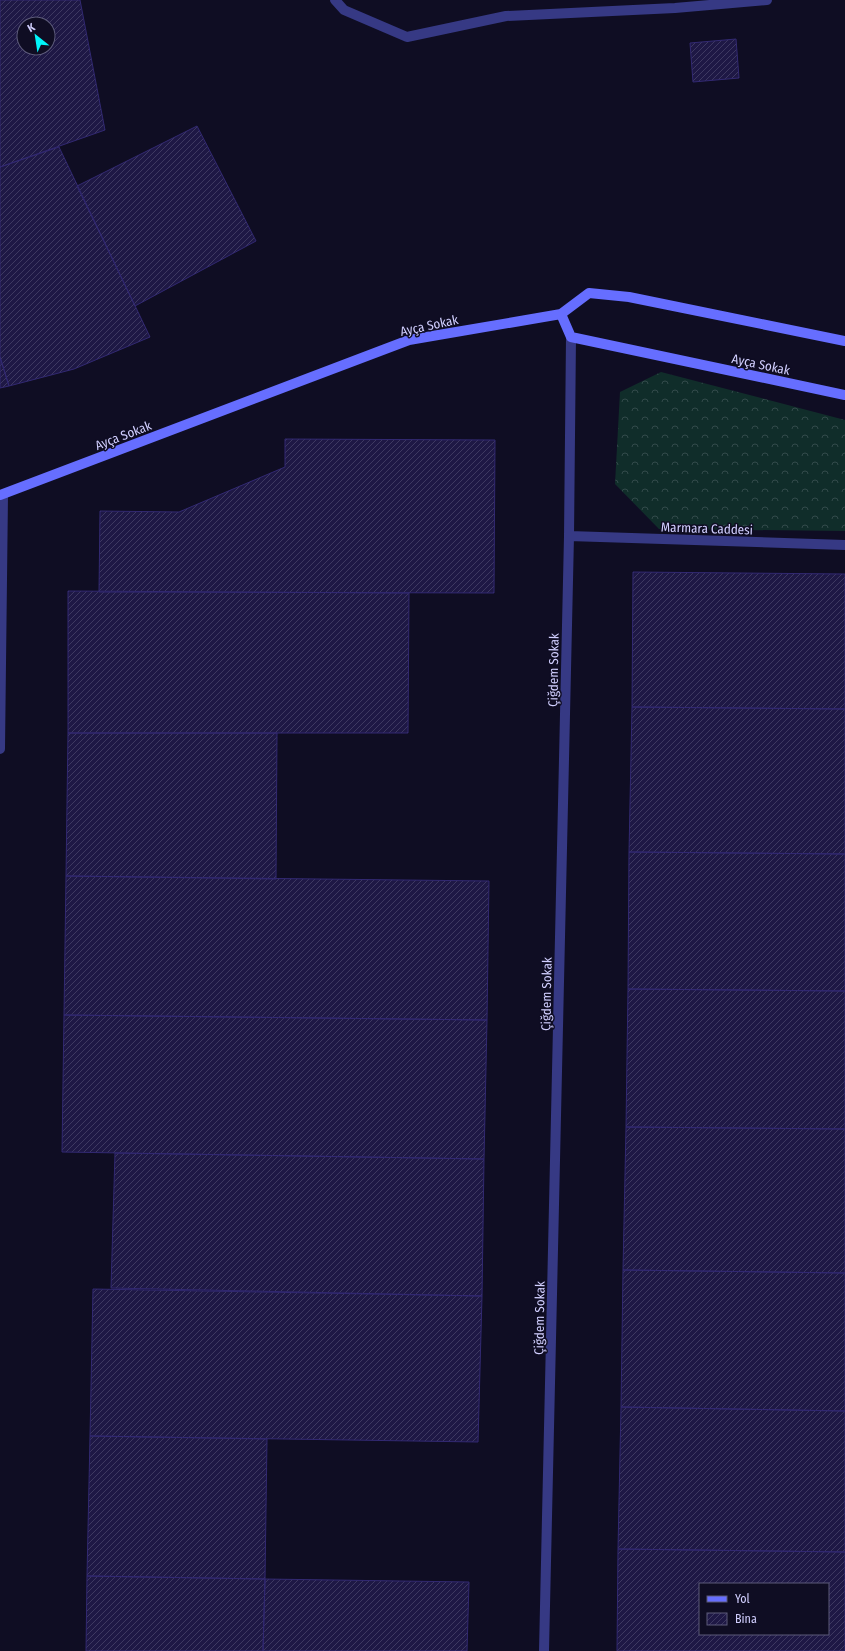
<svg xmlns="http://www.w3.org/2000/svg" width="845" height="1651" font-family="'Fira Sans Condensed',sans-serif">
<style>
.forest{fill:url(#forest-crowns)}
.building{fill:url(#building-hatch);stroke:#322972;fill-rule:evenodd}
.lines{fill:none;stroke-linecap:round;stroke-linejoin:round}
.lane{stroke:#363984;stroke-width:10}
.street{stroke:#363984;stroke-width:10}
.secondary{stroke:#666eff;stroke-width:10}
.labels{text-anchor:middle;stroke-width:3;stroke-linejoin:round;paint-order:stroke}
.street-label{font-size:13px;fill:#d1cfff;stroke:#0f0d23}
</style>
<defs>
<pattern id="forest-crowns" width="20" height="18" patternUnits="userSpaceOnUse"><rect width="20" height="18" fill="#102d2a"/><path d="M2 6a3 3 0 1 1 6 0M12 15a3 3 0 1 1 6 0" fill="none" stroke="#324a4a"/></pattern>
<pattern id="building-hatch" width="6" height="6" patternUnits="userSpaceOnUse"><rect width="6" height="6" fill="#1e1845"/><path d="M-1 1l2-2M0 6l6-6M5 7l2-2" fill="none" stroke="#3e3961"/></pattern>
</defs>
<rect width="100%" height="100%" fill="#0f0d23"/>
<path class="forest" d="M661 372 845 420V531L659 529 615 484 620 392Z"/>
<path class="building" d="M0 0H80L105 130 0 167ZM24 24H48V48H24Z
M736 39 739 78 693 82 690 43Z
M197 126 256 241 135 306 77 186Z
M59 147 150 337 74 369 9 386 0 357V167Z
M0 357 9 386 0 388Z
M285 439 495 440 494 593 99 592 100 511 179 512 285 467Z
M633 572 845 574V709L632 707Z
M68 591 409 593 408 733H68Z
M632 707 845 709V854L629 852Z
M68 733H277L276 879 66 876Z
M629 852 845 854V991L628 989Z
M66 876 489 881 487 1020 64 1015Z
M628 989 845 991V1129L626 1127Z
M64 1015 487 1020 484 1159 62 1152Z
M626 1127 845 1129V1273L623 1270Z
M115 1153 484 1159 482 1296 111 1288Z
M623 1270 845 1273V1411L621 1407Z
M93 1289 482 1296 478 1442 90 1436Z
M621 1407 845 1411V1552L618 1549Z
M90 1436 267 1439 265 1579 87 1576Z
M618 1549 845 1552V1651H617ZM700 1584H828V1634H700Z
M87 1576 265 1579 263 1651H86Z
M265 1579 469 1582 467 1651H263Z"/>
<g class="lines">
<path class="lane" d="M0 749 3 495"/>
<path class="street" d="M335 0 344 10 407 37 506 16 675 8 767 0
M569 536 845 545
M544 1651 569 536 571 337"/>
<path class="secondary" d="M561 314 571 337 845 395
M0 495 409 340 561 314 589 293 629 297 845 341"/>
</g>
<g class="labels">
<g class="street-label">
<text transform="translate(429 325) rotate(-12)" y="5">Ayça Sokak</text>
<text transform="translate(761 364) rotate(12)" y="5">Ayça Sokak</text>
<text transform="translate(123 435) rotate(-21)" y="5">Ayça Sokak</text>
<text transform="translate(707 528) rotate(2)" y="5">Marmara Caddesi</text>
<text transform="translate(553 670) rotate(-89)" y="5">Çiğdem Sokak</text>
<text transform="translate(546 994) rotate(-89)" y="5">Çiğdem Sokak</text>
<text transform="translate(539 1318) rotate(-89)" y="5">Çiğdem Sokak</text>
</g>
</g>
<rect x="699" y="1583" width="130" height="52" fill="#0f0d23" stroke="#5d5b7b"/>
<rect x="707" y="1596" width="20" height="6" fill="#666eff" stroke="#5d5b7b"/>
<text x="735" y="1603" font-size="12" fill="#d1cfff">Yol</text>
<rect x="707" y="1613" width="20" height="12" fill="url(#building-hatch)" stroke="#5d5b7b"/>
<text x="735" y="1623" font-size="12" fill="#d1cfff">Bina</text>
<g transform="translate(36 36) rotate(330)"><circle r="19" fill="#0f0d23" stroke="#5d5b7b"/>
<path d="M0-3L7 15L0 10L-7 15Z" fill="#00f5fa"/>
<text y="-6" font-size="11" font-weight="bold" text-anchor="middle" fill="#d1cfff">K</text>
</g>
</svg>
